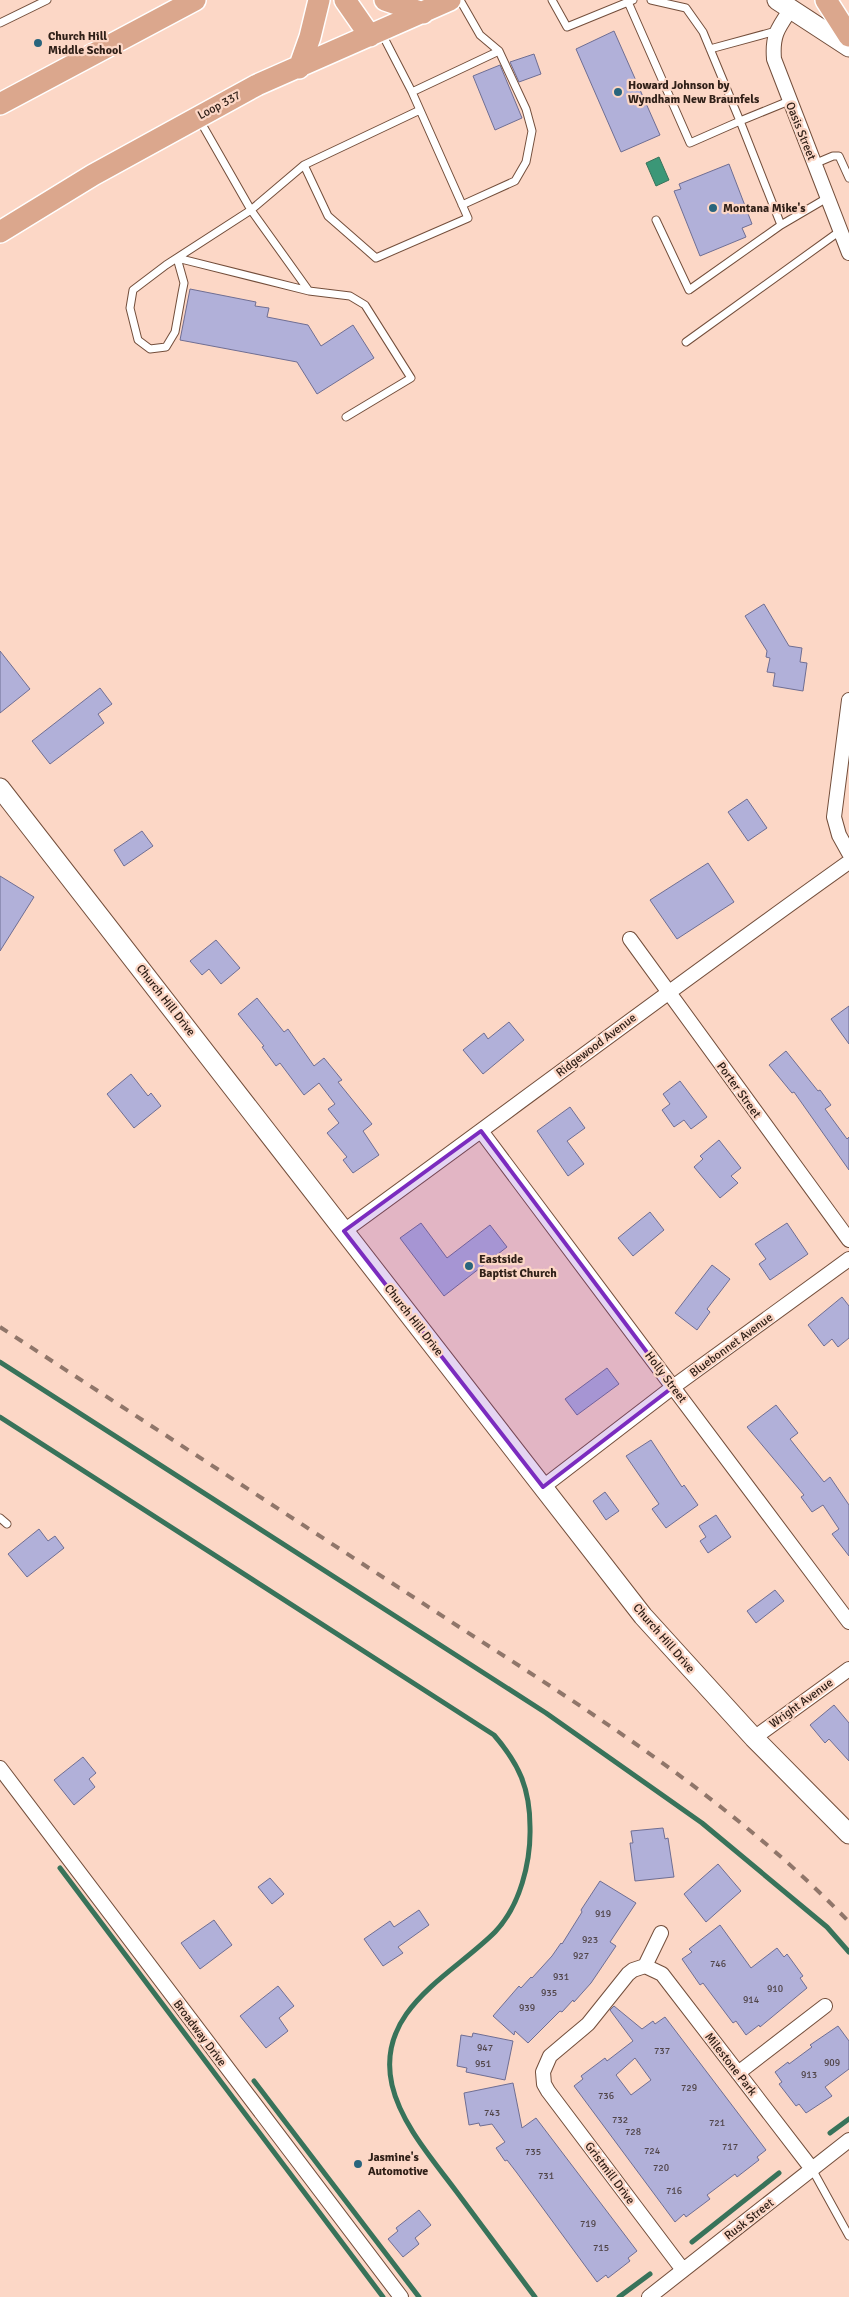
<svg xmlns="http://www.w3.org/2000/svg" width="849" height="2297" font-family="Signika,sans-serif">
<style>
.water{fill:#3b9777;stroke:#38735a}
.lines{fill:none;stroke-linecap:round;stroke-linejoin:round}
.stream{stroke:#38735a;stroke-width:5}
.building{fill:#b1b0d9;stroke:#6f6e93;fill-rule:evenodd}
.lane-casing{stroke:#734e3b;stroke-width:9}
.street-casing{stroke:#734e3b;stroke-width:16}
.secondary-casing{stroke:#734e3b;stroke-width:21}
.primary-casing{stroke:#fff;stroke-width:24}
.lane{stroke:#fff;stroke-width:7}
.street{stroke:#fff;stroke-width:14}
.secondary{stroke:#fff;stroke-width:19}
.primary{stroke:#dba78d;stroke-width:21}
.rail{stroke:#90766a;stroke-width:4;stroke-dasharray:9 9;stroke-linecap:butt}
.marked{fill:#7b2cbf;fill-opacity:0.2;stroke:#7b2cbf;stroke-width:4;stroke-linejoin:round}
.poi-dot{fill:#29657d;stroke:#fcd7c6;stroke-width:2}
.labels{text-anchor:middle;stroke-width:4.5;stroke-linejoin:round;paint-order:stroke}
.number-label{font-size:10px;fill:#504448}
.poi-label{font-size:12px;font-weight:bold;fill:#302018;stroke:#fcd7c6;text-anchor:start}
.street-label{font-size:12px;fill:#302018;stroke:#fcd7c6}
</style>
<rect width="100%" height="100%" fill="#fcd7c6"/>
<path class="water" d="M659 157 669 180 656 186 646 163Z"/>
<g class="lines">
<path class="stream" d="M0 1362 546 1713 702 1823 827 1927 849 1952
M0 1417 494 1735C519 1764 530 1788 530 1827 531 1862 520 1906 495 1932 451 1976 375 2010 392 2085 401 2124 433 2160 456 2191 482 2226 509 2262 535 2297
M60 1868 383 2297
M254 2081 419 2297
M830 2133 849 2119
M692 2242 779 2173
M619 2297 650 2274"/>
</g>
<path class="building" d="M614 31 660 135 621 152 576 49Z
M534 54 541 74 519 82 510 62Z
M500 65 522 118 495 130 473 76Z
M729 164 752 224 742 228 746 237 700 256 674 191 681 189 679 184Z
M190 289 256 302 255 306 269 308 267 317 308 325 321 346 353 325 374 358 317 394 297 362 180 340Z
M764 604 789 646 802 648 800 662 807 663 803 691 773 686 775 673 767 672 770 658 766 657 767 651 745 616Z
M0 651 30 689 0 713Z
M100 688 112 704 98 714 104 723 50 764 32 741Z
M747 799 767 828 748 841 728 812Z
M142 831 153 846 124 866 114 850Z
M708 863 734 902 677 939 650 900Z
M0 876 34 897 0 951Z
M216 940 240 968 221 984 209 969 202 975 190 961Z
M257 998 284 1032 288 1029 314 1066 324 1058 342 1080 338 1082 372 1124 363 1131 379 1155 353 1173 343 1160 347 1157 327 1133 339 1123 328 1109 335 1104 319 1083 304 1095 280 1063 276 1066 262 1047 264 1046 238 1014Z
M849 1006V1044L831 1019Z
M509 1022 524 1040 483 1074 463 1050 484 1033 488 1039Z
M786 1051 818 1091 820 1090 831 1105 825 1109 847 1139 849 1137V1170L794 1092 792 1093 769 1065Z
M131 1074 148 1096 151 1093 161 1106 134 1128 107 1094Z
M680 1081 707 1117 691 1129 684 1120 674 1127 662 1110 670 1104 663 1094Z
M570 1107 585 1128 567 1141 584 1164 568 1176 537 1131Z
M719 1140 741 1168 731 1176 738 1183 720 1198 694 1167 703 1159 700 1156Z
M650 1212 664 1230 633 1256 618 1238Z
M421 1223 447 1258 490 1225 507 1247 444 1296 400 1238Z
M787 1223 808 1254 770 1280 759 1264 766 1259 755 1244Z
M712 1265 730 1279 707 1309 710 1312 697 1330 675 1313Z
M842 1297 849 1306V1338L838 1347 832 1339 824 1346 808 1325Z
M607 1368 619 1384 577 1415 565 1399Z
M776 1405 798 1433 790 1439 824 1482 830 1477 849 1505V1556L832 1534 839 1529 823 1505 812 1512 801 1497 804 1495 747 1427Z
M651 1440 682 1487 684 1485 698 1505 666 1528 652 1509 659 1504 626 1456Z
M605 1492 619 1511 606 1520 593 1501Z
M716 1515 731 1537 708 1553 700 1541 706 1537 699 1526Z
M39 1529 48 1541 55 1536 64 1548 27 1577 8 1554Z
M775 1590 784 1601 756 1623 747 1611Z
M834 1705 849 1723V1761L829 1739 825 1743 810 1725Z
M83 1757 96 1773 89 1779 95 1787 74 1805 54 1780Z
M663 1828 665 1839 668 1838 674 1877 635 1881 630 1843H633L631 1831Z
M718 1864 741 1891 706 1922 684 1894Z
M270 1878 284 1894 272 1904 258 1887Z
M600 1881 636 1903 610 1942 616 1946 591 1983 574 2002 573 2000 562 2012 560 2011 528 2043 515 2031 514 2035 493 2016 519 1986 521 1988 531 1977 532 1978 552 1956 561 1943 562 1944 582 1912 581 1910Z
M419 1910 429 1925 398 1947 403 1953 383 1966 364 1939 390 1921 394 1927Z
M214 1920 232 1945 200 1969 181 1943Z
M720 1925 751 1968 777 1948 784 1957 787 1954 803 1976 800 1978 807 1988 760 2027 759 2025 746 2035 736 2021 733 2023 703 1983 700 1985 682 1959 692 1952 689 1949Z
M278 1986 294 2006 279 2018 288 2031 266 2048 240 2016Z
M614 2006 642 2029 653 2021 655 2024 665 2017 766 2150 757 2157 759 2160 737 2177 735 2174 707 2195 710 2199 686 2217 684 2214 675 2222 574 2086 583 2079 581 2076 605 2058 607 2061 633 2041 610 2010ZM635 2058 651 2080 631 2095 616 2075Z
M838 2026 849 2041V2069L825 2087 832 2096 806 2113 799 2104 796 2106 779 2084 782 2082 775 2072 788 2062 789 2064 812 2047 810 2045Z
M473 2033 513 2041 505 2080 466 2072 467 2068 457 2066 461 2035 472 2037Z
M513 2083 522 2128 536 2118 637 2251 628 2258 630 2261 608 2278 606 2275 597 2282 517 2173 507 2160 505 2161 496 2148 505 2142 492 2124 480 2126 479 2123 469 2125 464 2093Z
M419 2210 431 2225 415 2238 419 2244 403 2257 388 2239 398 2231 396 2228Z"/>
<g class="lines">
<defs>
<path id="lane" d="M552 0 567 27 633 0
M628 2 690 143 740 121 703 32 686 8 651 0
M0 23 47 0
M710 49 776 31
M412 92 499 51 480 35 460 0
M199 119 251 210 166 265 133 290 130 308 138 340 150 349 166 347 175 332 182 293 184 283 177 258 309 291
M814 164 833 156H839L849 178
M304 165 420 110
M462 205 515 181 526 162 532 131 526 109 499 51
M656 220 689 290 781 225 740 121 789 101
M781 225 827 198
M686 342 840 231
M346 417 411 378 365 305 350 296 309 291 251 210 304 165 328 216 376 258 468 218 412 92 381 32
M0 1518 7 1524
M812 2169 849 2236"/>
<path id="street" d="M791 9C778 28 772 35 774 59L849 253
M849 700 834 817 839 835 849 853
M630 939 849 1240
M481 1131 849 1622
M344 1231C513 1108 679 983 849 862
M543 1487 673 1387 849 1259
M754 1738 849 1669
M0 1768 401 2297
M661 1933 645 1966 633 1970 628 1974 588 2024 550 2056 543 2072 544 2084 548 2091 683 2270
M645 1966 662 1974 812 2169
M738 2073 825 2006
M649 2297 849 2140"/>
<path id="secondary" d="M777 0 849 47
M0 788 643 1616 754 1738 849 1834"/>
<path id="primary" d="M345 0 370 36
M385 0 423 13
M826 0 849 36
M299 68 310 37 319 0
M0 104 195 0
M0 232 93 175 257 85 450 0"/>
</defs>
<use href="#lane" class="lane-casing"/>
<use href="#street" class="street-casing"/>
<use href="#secondary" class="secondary-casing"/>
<use href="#primary" class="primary-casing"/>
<use href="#lane" class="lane"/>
<use href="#street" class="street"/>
<use href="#secondary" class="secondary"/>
<use href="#primary" class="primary"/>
<path class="rail" d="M0 1327C150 1425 300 1523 450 1621 589 1711 733 1801 849 1922"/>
</g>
<path class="marked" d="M481 1131 673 1387 543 1487 344 1231Z"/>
<g class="poi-dot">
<circle cx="38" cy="43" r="5"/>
<circle cx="618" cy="92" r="5"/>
<circle cx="713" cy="208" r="5"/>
<circle cx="469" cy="1266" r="5"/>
<circle cx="358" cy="2164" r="5"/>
</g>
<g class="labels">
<g class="number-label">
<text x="603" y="1917">919</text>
<text x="590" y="1943">923</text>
<text x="581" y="1959">927</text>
<text x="718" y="1967">746</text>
<text x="561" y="1980">931</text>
<text x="775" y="1992">910</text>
<text x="549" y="1996">935</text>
<text x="751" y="2003">914</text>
<text x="527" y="2011">939</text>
<text x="485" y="2051">947</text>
<text x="662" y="2054">737</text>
<text x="832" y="2066">909</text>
<text x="483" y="2067">951</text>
<text x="809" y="2078">913</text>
<text x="689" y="2091">729</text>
<text x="606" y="2099">736</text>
<text x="492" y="2116">743</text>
<text x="620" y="2123">732</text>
<text x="717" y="2126">721</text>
<text x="633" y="2135">728</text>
<text x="730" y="2150">717</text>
<text x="652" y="2154">724</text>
<text x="533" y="2155">735</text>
<text x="661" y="2171">720</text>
<text x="546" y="2179">731</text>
<text x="674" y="2194">716</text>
<text x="588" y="2227">719</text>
<text x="601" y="2251">715</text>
</g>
<g class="poi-label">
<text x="48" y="40">Church Hill<tspan x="48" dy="14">Middle School</tspan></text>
<text x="628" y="89">Howard Johnson by<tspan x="628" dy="14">Wyndham New Braunfels</tspan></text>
<text x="723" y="212">Montana Mike's</text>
<text x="479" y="1263">Eastside<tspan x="479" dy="14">Baptist Church</tspan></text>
<text x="368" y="2161">Jasmine's<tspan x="368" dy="14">Automotive</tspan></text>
</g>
<g class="street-label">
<text transform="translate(219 105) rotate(-28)" y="4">Loop 337</text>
<text transform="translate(801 131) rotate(68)" y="4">Oasis Street</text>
<text transform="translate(166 1000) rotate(52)" y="4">Church Hill Drive</text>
<text transform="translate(596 1045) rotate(-37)" y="4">Ridgewood Avenue</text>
<text transform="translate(739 1090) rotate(54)" y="4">Porter Street</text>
<text transform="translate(414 1320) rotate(52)" y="4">Church Hill Drive</text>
<text transform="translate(731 1345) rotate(-36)" y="4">Bluebonnet Avenue</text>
<text transform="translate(666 1377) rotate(53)" y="4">Holly Street</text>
<text transform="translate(664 1638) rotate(49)" y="4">Church Hill Drive</text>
<text transform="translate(801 1703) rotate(-36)" y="4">Wright Avenue</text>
<text transform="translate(200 2033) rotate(53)" y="4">Broadway Drive</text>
<text transform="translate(731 2064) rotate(52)" y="4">Milestone Park</text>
<text transform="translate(610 2173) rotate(53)" y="4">Gristmill Drive</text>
<text transform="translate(749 2219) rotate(-38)" y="4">Rusk Street</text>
</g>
</g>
</svg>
